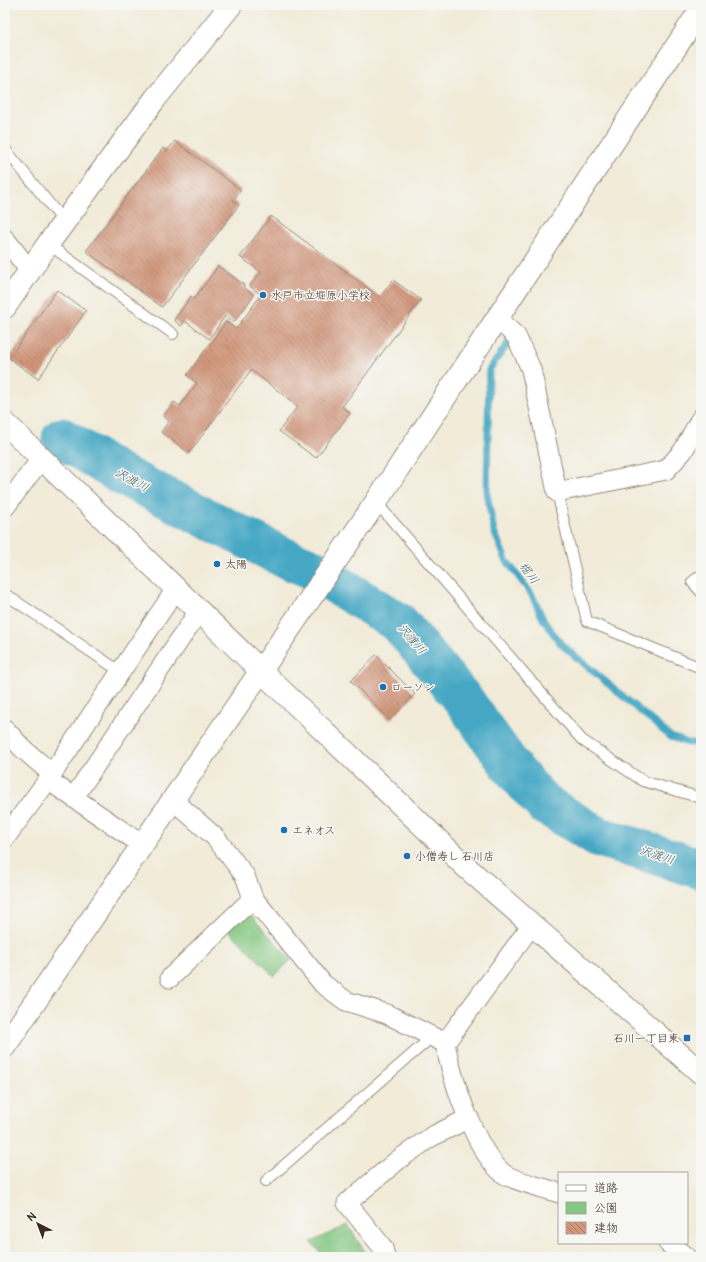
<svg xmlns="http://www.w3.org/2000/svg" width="706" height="1262" font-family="Pangolin,'Klee One',sans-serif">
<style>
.green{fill:#83c781;stroke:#5f7850}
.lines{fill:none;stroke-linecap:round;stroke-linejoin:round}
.stream{stroke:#45a7c4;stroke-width:7}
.river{stroke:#45a7c4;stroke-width:41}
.building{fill:url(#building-back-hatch)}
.lane-casing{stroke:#968a7b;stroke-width:12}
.street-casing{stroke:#968a7b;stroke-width:21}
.secondary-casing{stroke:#968a7b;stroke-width:24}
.lane{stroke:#fff;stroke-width:10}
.street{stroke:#fff;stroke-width:19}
.secondary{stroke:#fff;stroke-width:22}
.poi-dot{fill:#1f6fb2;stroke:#f6f6f2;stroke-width:1.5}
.labels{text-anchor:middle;stroke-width:3;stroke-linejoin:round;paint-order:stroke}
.poi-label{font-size:11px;fill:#3b2a1e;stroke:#f6f6f2;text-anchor:start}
.water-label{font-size:12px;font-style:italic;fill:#3f5c60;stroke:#f6f6f2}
</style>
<defs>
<pattern id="building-back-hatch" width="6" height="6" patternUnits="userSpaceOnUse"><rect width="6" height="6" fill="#d1967c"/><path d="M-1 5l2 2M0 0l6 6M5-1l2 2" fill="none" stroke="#ab7b65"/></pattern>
</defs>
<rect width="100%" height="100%" fill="#f6f6f2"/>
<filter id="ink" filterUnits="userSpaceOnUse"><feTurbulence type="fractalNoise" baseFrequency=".025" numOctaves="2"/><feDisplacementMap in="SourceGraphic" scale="8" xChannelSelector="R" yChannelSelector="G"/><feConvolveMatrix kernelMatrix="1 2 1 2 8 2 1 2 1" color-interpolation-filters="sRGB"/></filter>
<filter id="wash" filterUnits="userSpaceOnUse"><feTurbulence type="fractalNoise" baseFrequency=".012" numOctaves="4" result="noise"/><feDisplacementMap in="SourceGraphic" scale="16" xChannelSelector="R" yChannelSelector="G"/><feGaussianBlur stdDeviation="0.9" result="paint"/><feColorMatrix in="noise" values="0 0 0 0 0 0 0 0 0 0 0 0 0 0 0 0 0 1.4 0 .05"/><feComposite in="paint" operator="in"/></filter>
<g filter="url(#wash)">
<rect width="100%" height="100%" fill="#f1ebd8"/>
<path class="green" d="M248 912 291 960 274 976 228 930Z
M348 1225 368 1257H325L311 1242Z"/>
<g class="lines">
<path class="stream" d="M509 342 489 370 487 494 494 531 506 560 532 595 543 619 561 644 671 737 688 743H701"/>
<path class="river" d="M62 438 120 474 285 558 310 568 399 623 465 702 512 768 544 804 597 836 701 869"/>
</g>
<g id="blocks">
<path class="building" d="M175 141 241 190 233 200 239 205 162 307 86 251 163 148 167 151Z
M271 216 380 297 393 280 421 300 342 407 350 413 316 458 279 431 298 406 251 370 189 453 161 432 169 421 163 416 174 402 180 406 197 383 187 375 226 322 236 329 261 295 250 286 261 272 240 257Z
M218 266 244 285 243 287 254 295 234 322 225 316 209 339 185 321 181 326 174 320 191 296 194 299Z
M57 290 86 311 38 379 9 358Z
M376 655 415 694 390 720 351 681Z"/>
</g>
</g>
<g filter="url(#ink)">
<use href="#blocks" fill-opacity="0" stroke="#968a7b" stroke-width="1"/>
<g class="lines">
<defs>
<path id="lane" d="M5 149 65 223
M48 244 173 334
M557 492 587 621 701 668
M376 502 582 740 643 781 701 798
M701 575 692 582 701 592
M5 594 121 672
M266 1181 433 1036"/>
<path id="street" d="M5 239 30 271
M496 318 516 336 531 369 557 492 666 470 683 451 701 418
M5 507 41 459
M5 729 22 748 51 773
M48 780 141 844
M74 797 199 611
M173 800 216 838 245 876 253 898 323 984 346 1001 387 1014 445 1043
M5 838 48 780 176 589
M531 926 445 1043C452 1078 475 1152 504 1174 514 1181 545 1188 559 1193
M170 978 253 898
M668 1243 686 1257
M385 1257 383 1248 347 1203 398 1160 431 1137 469 1118"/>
<path id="secondary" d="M5 307 48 244 155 99 231 5
M5 423 260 670 466 867 701 1073
M5 1046 376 502 701 9"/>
</defs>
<use href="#lane" class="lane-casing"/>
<use href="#street" class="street-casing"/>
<use href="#secondary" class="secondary-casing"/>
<use href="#lane" class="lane"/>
<use href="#street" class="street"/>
<use href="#secondary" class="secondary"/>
</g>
</g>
<g class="poi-dot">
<circle cx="263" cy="295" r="4"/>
<circle cx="217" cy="564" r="4"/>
<circle cx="383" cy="687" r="4"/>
<circle cx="284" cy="830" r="4"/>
<circle cx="407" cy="856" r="4"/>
<rect x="683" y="1034" width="8" height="8" rx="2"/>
</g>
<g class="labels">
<g class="poi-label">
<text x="271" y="299">水戸市立堀原小学校</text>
<text x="225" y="568">太陽</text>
<text x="391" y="691">ローソン</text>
<text x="292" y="834">エネオス</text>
<text x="415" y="860">小僧寿し 石川店</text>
<text x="679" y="1042" text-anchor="end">石川一丁目東</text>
</g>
<g class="water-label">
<text transform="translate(132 480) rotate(28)" y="4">沢渡川</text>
<text transform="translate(529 573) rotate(53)" y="4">堀川</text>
<text transform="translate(412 639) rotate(49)" y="4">沢渡川</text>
<text transform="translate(657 855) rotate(18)" y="4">沢渡川</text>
</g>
</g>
<rect width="706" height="1262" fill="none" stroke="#f6f6f2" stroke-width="20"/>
<rect x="558" y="1172" width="130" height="72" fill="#f6f6f2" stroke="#aba49d"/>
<rect x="566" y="1185" width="20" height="6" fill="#ffffff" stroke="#aba49d"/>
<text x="594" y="1192" font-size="12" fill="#3b2a1e">道路</text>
<rect x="566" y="1202" width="20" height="12" fill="#83c781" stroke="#aba49d"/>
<text x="594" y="1212" font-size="12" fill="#3b2a1e">公園</text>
<rect x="566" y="1222" width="20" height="12" fill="url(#building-back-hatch)" stroke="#aba49d"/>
<text x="594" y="1232" font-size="12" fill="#3b2a1e">建物</text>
<g transform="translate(38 1224) rotate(318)" stroke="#f6f6f2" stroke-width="3" paint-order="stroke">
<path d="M0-3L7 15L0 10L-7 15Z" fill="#3b2a1e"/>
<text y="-6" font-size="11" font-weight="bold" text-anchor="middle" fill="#3b2a1e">N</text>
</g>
</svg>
